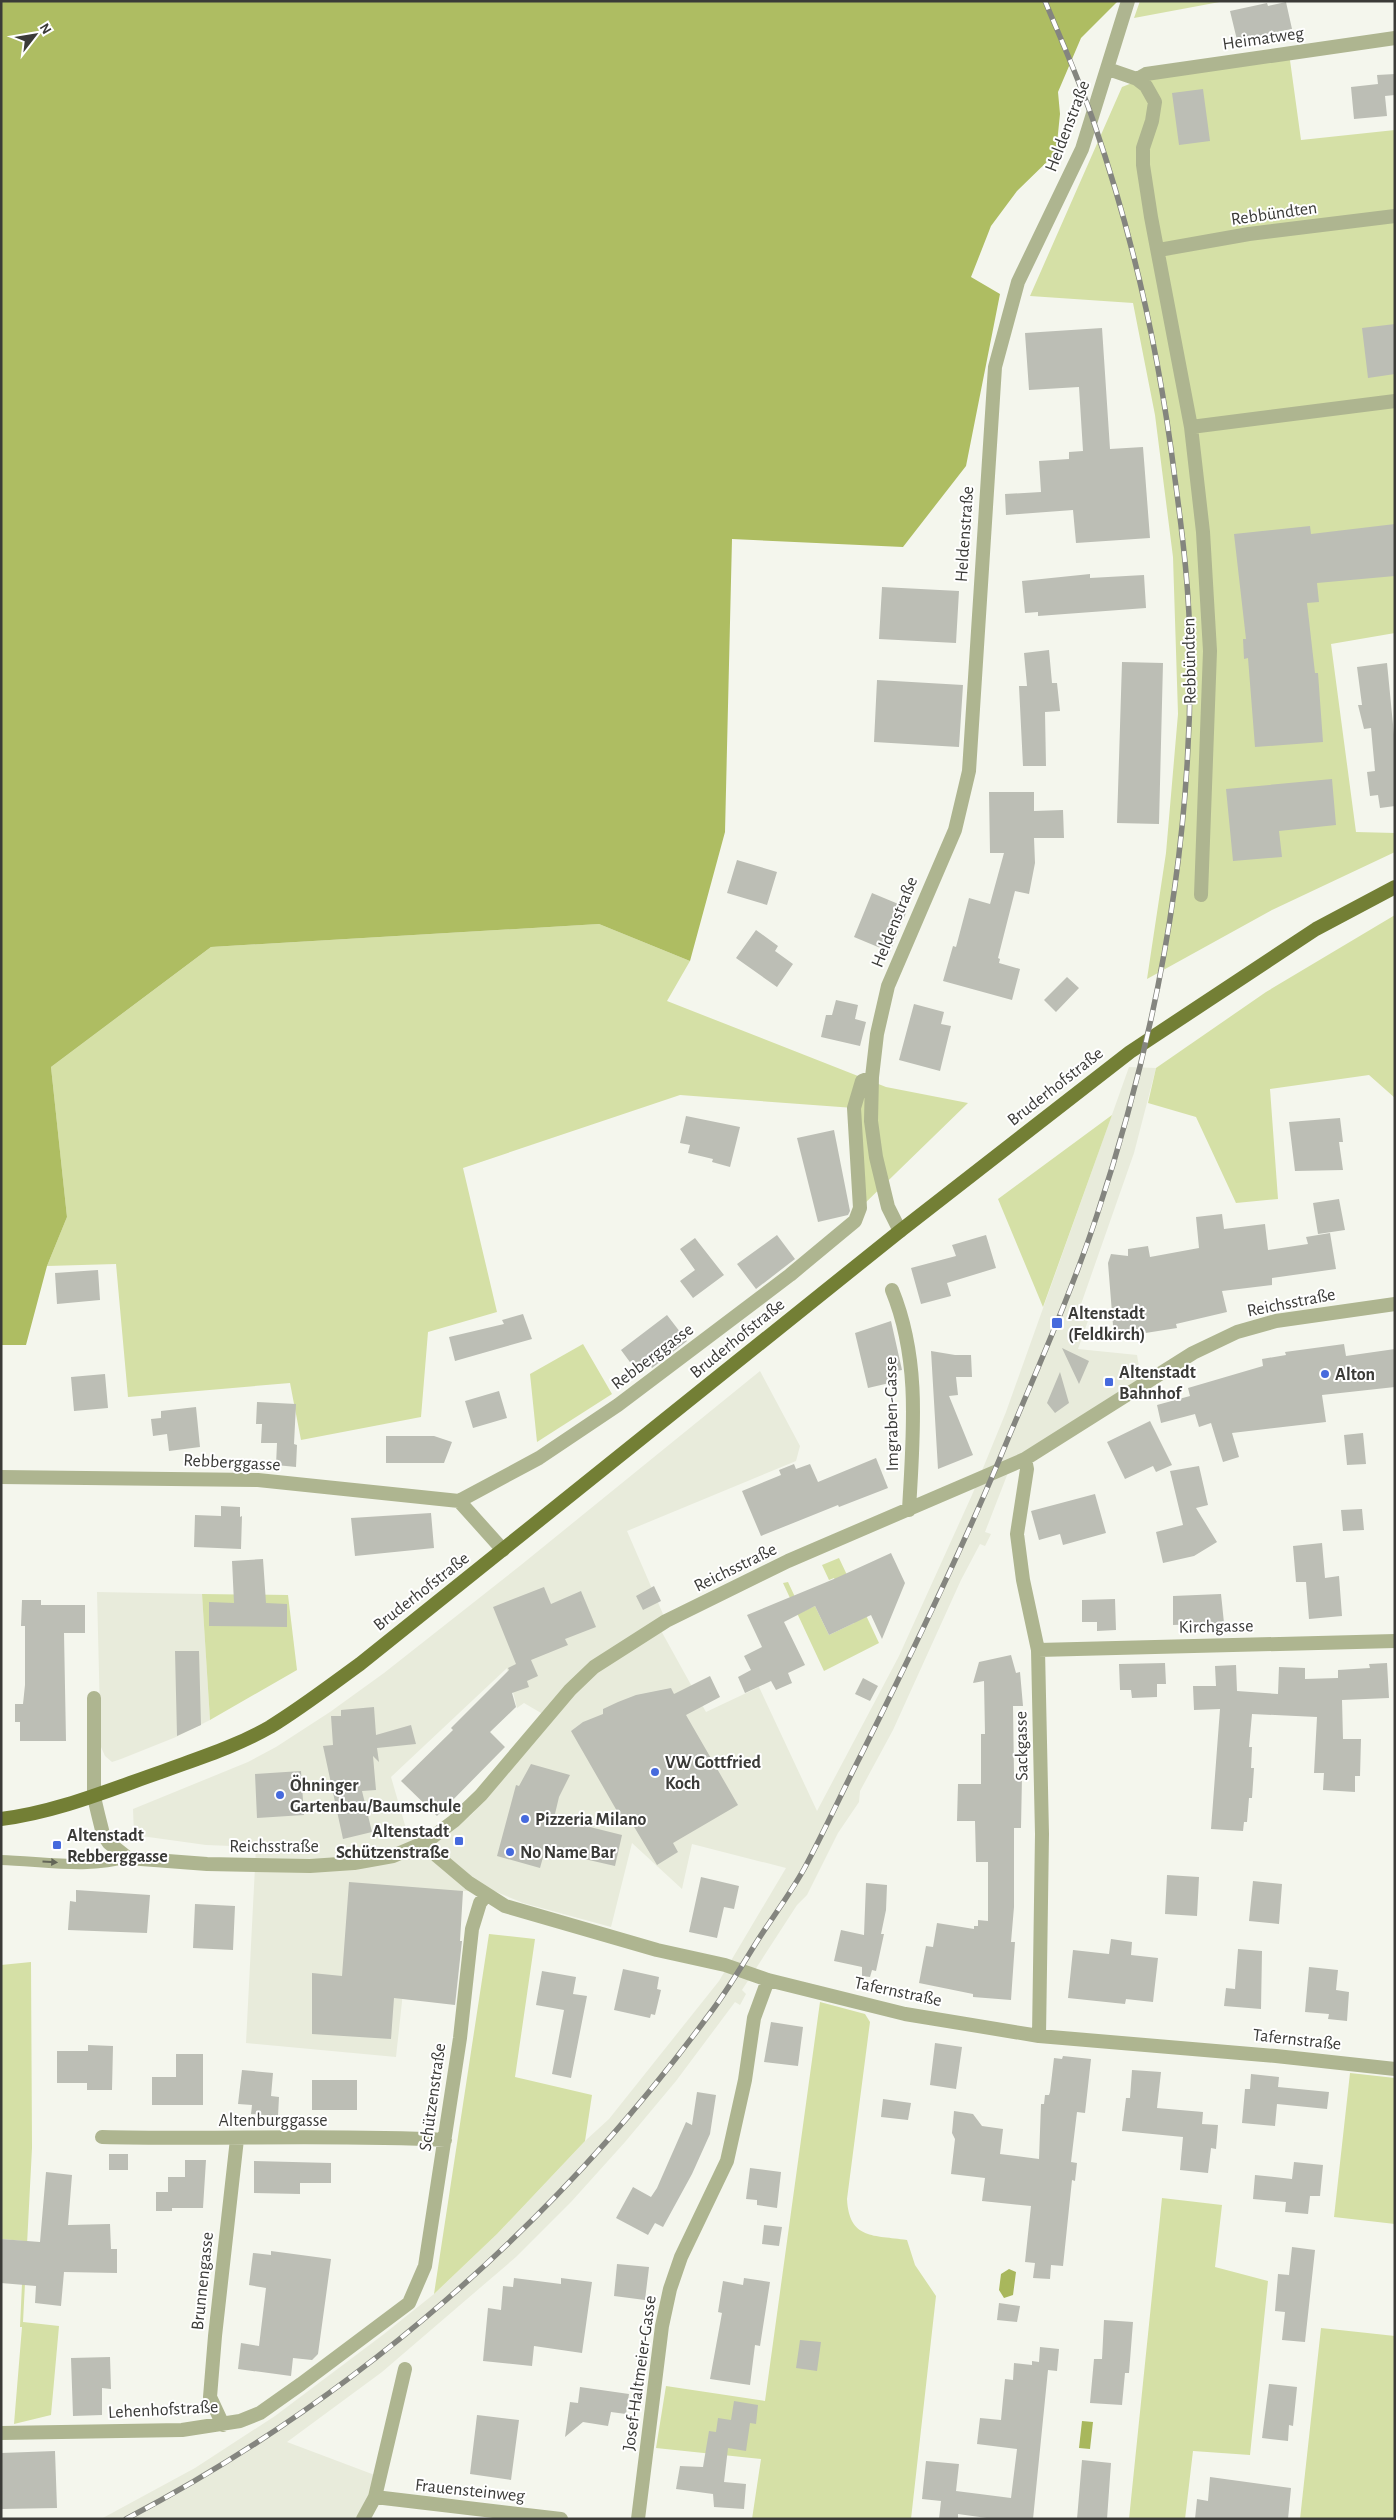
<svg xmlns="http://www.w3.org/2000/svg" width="1396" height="2520" font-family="'Alegreya Sans',sans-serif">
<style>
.built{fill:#e8ebdb;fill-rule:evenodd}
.green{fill:#d5e0a6}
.forest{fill:#aebd62}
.water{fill:#a8b75c}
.building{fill:#bcbeb5}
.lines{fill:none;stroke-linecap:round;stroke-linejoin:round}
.service{stroke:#aeb590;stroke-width:10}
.minor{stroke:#aeb590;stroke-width:14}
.primary{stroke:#737f35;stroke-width:14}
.rail-casing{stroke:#84857f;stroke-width:5.5}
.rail{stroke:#fff;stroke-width:4;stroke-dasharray:11;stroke-linecap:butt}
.oneway{fill:#636657}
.poi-dot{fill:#466add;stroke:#fff;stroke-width:2}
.labels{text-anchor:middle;stroke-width:4;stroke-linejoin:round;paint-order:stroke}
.street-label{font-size:18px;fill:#3b3b38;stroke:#fff}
.poi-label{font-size:18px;font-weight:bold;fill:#3b3b38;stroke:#fff;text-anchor:start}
</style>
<rect width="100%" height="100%" fill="#f4f6ed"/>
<path class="built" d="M1129 1067 1156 1068 1134 1153 1079 1310 1090 1315 1078 1349 1137 1355 1142 1384 1011 1465 985 1532 991 1534 985 1546 980 1544 961 1580 893 1730 860 1791 859 1802 838 1833 807 1895 797 1905 742 1990 746 1994 740 2005 735 2002 676 2081 625 2142 571 2202 516 2257 382 2372 287 2442 380 2477 363 2519H101L195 2468 275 2416 384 2334 434 2294 497 2234 585 2141 609 2119 719 1981 786 1868 692 1844 682 1889 632 1843 611 1927 523 1903 494 1891H463L409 1937 396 2057 246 2043 256 1847 206 1845 134 1835 133 1809 248 1762 276 1747 330 1712 384 1673 521 1565 760 1371 800 1446 796 1461 627 1531 666 1621 659 1627 706 1712 759 1687 817 1811 899 1656 972 1495 1006 1412ZM507 1668 517 1708 524 1703 553 1720 473 1813 448 1834 407 1832 391 1777Z
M97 1592 202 1594 210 1720 176 1737 121 1759 112 1762 105 1756 101 1747 100 1714Z"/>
<path class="green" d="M1140 1H1225L1134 18Z
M1289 53 1301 140 1395 130V633L1331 644 1356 832 1395 833V852L1272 910 1147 979 1166 853 1178 714 1173 557 1155 415 1133 303 1030 296 1122 87 1162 71Z
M1395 915V1098L1369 1075 1270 1089 1278 1199 1236 1203 1196 1117 1148 1103 1156 1068 1266 992Z
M599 924 690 961 667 1001 886 1087 968 1103 860 1208 854 1108 680 1095 463 1168 497 1312 428 1332 421 1417 301 1440 290 1383 128 1397 116 1264 47 1266 67 1217 51 1067 211 947Z
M1112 1115 1043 1307 998 1199Z
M583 1344 612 1394 537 1442 530 1374Z
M839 1558 879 1643 824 1671 783 1583 788 1582 802 1612 815 1606 829 1635 854 1623 834 1578 829 1580 822 1565Z
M202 1594 288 1595 297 1670 210 1720Z
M489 1934 535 1939 515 2077 592 2095 585 2141 497 2234 434 2294Z
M31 1962 32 2148 23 2322 59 2326 51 2415 14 2424 22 2327H20L24 2241 1 2239V1965Z
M820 2002 865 2014 870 2022 847 2199C849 2240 874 2235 907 2240L915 2265 936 2296 911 2519H752L761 2459 656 2448 666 2386 765 2401Z
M1350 2073 1395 2078V2224L1334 2217Z
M1162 2198 1222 2205 1215 2267 1268 2281 1250 2455 1193 2451 1185 2519H1129Z
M1321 2328 1395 2336V2519H1300Z"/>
<path class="forest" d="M1 1H1118L1081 38 1058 92 1060 114 1056 153 1017 191 991 226 971 277 1000 294 966 466 903 547 732 539 725 832 690 961 599 924 211 947 51 1067 67 1217 47 1266 26 1345H1Z"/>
<path class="water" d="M1009 2269 1016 2272 1013 2295 1004 2298 999 2290 1001 2274Z
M1082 2421 1093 2422 1090 2449 1079 2448Z"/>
<path class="building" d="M1286 2 1292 29 1271 33 1272 37 1250 41V38L1237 40 1230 11 1267 3 1268 6Z
M1395 74V95L1385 96 1387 116 1354 119 1351 87 1378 84 1377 75Z
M1203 89 1210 141 1179 145 1172 93Z
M1395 324V374L1368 378 1362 328Z
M1102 328 1110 449 1143 447 1150 538 1076 543 1073 510 1006 515 1005 494 1041 492 1039 461 1069 459V452L1083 451 1079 387 1029 390 1025 333Z
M1395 524V576L1317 583 1319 602 1307 603 1315 673H1318L1323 742 1255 747 1248 658 1244 659 1243 639H1246L1234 534 1310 526 1311 534Z
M1090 574V578L1144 575 1146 608 1038 616V612L1025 613 1022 581Z
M882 587 959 591 956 643 879 639Z
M1049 650 1052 683H1057L1060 711 1045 712 1046 766H1023L1019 686H1027L1024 653Z
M1122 662 1163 663 1159 824 1117 823Z
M1387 663 1395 745V806L1380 808 1378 795 1370 796 1367 772 1375 771 1371 728 1364 729 1358 705H1362L1357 667Z
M877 680 963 685 959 747 874 742Z
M1332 779 1336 825 1279 831 1282 857 1233 861 1226 789Z
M989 792H1034V811L1063 810 1064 838H1034L1035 863 1029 894 1015 891 998 958 1000 959 999 963 1020 969 1012 1000 943 981 953 946 956 947 969 898 990 904 1004 853H990Z
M737 860 777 872 767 905 727 893Z
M872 893 908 908 890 952 854 937Z
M756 930 778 946 775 951 793 964 777 987 736 958Z
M1067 977 1079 988 1056 1012 1044 1000Z
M836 1000 858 1005 855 1019 866 1022 860 1046 821 1037 826 1015H832Z
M914 1004 944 1012 941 1024 951 1026 940 1071 899 1060Z
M686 1116 740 1127 730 1167 712 1162 713 1159 688 1153 690 1145 680 1143Z
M1340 1118 1343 1142H1339L1343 1170 1295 1171 1289 1122Z
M834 1130 850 1211 848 1215 818 1222 797 1138Z
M1339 1199 1345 1230 1318 1234 1313 1203Z
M1222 1214 1224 1229 1265 1224 1268 1250 1308 1244 1306 1237 1330 1233 1336 1269 1272 1278V1285L1222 1291 1227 1312 1176 1324 1177 1328 1114 1338 1108 1263 1111 1254 1128 1256V1249L1148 1246 1150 1257 1199 1248 1196 1217Z
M777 1235 795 1259 756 1289 737 1264Z
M986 1235 996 1268 947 1283 951 1296 921 1304 911 1268 956 1256 952 1245Z
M695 1238 724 1275 693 1298 680 1281 695 1270 680 1249Z
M98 1270 100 1300 57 1304 55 1273Z
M523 1314 532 1339 455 1361 449 1337 504 1324 502 1320Z
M667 1315 687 1341 652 1368 650 1365 638 1373 621 1350Z
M891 1321 902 1370 896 1371 898 1381 868 1388 855 1333Z
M1344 1344 1346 1356 1395 1349V1387L1322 1395 1326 1422 1232 1433 1239 1457 1223 1462 1211 1423 1199 1427 1195 1414 1161 1423 1157 1405 1190 1396 1188 1388 1263 1366 1262 1359 1286 1355 1285 1352Z
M1062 1348 1089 1361 1079 1384Z
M931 1351 955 1355H971L972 1377H956L958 1395 949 1396 973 1455 938 1469Z
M1060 1372 1069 1403 1055 1413 1047 1403Z
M105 1374 108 1408 74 1411 71 1377Z
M499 1391 507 1418 473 1428 465 1401Z
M257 1402 296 1404 294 1444 297 1445 296 1467 276 1465 277 1443H261L262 1424H256Z
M196 1407 200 1447 169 1451 167 1434 153 1436 151 1419 161 1418V1411Z
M1150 1421 1172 1465 1156 1472 1153 1466 1125 1479 1107 1442Z
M1363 1433 1366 1464 1347 1465 1344 1435Z
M386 1436H434L452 1442 444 1463H386Z
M876 1458 888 1488 839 1507 838 1505 761 1536 742 1491 781 1475 779 1470 794 1464 796 1469 810 1464 818 1482Z
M1199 1466 1208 1505 1196 1508 1217 1542 1194 1556 1163 1563 1156 1532 1183 1525 1170 1471Z
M1095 1494 1106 1533 1063 1545 1060 1534 1039 1540 1031 1511Z
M221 1506 240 1507V1517L242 1516 241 1549 194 1547 195 1515 221 1516Z
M1362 1509 1364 1530 1343 1531 1341 1510Z
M431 1513 434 1548 355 1556 351 1518Z
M1322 1543 1325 1578 1339 1576 1342 1616 1309 1619 1306 1582H1296L1293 1546Z
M891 1553 905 1583 882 1639 871 1615 829 1635 815 1606 784 1622 805 1665 788 1673 792 1683 776 1690 771 1681 745 1693 738 1677 751 1670 744 1656 762 1647 747 1615 834 1579Z
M263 1559 266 1603 287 1604V1627L209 1626V1602L234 1603 232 1561Z
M654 1586 661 1601 643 1610 636 1596Z
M544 1587 551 1604 581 1591 596 1627 565 1639 568 1645 531 1660 538 1676 527 1681 529 1687 512 1693 516 1707 490 1732 505 1747 437 1816 401 1781 453 1730 451 1728 509 1670 508 1668 516 1664 493 1607Z
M1221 1594 1224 1623 1173 1625V1596Z
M1115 1599 1116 1630 1097 1631V1622H1082V1600Z
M22 1600H41V1605H85V1633H64L66 1741H20V1722H15V1704H23L25 1685V1626H21Z
M175 1651H199L201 1725 177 1736Z
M1011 1655 1016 1673 1020 1672 1023 1706H1013L1014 1776H1022L1021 1828H1014V1907L1011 1942H1015L1011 2000 973 1997V1994L919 1983 926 1946 933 1947 937 1923 974 1929V1926H978V1920L988 1921V1862H976L975 1821H957L958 1784H981V1734H985L984 1681 973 1683 979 1662Z
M1165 1663 1166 1684H1157V1697L1132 1698 1131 1690H1120L1119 1664Z
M1387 1663 1389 1698 1342 1700 1343 1739H1361L1360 1776H1355V1792L1323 1790 1324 1773H1314L1317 1717 1252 1714 1249 1747H1252L1251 1768H1254L1252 1798H1249L1247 1822H1244L1243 1831 1211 1829 1220 1709 1194 1710 1193 1686H1216L1215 1666 1236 1665 1237 1691 1278 1694 1279 1667 1305 1668V1679L1338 1678V1670L1370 1668 1369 1664Z
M710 1676 720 1697 686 1715 738 1805 673 1843 678 1852 657 1865 627 1815 625 1825 571 1731 583 1722 603 1714V1709L618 1702 636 1695 671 1688 674 1694Z
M863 1678 878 1686 870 1701 855 1694Z
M374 1707 376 1735 411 1725 416 1744 377 1748 379 1762 373 1756 376 1790 362 1791 372 1832 343 1839 323 1746 333 1745 331 1716H341V1710Z
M531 1764 570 1775 559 1797 554 1818 622 1835 615 1866 545 1850 540 1868 497 1856 516 1785 519 1786Z
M301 1771 304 1815 257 1818 255 1774Z
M1167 1875 1199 1877 1197 1916 1165 1914Z
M701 1877 739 1886 734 1909 724 1907 717 1938 689 1932Z
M1253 1881 1282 1884 1279 1924 1249 1921Z
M349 1882 463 1891 460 1941H462L455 2005 394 1998 391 2039 312 2034V1973L342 1976Z
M866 1883 887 1885 886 1910 881 1934H884L876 1971 872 1970 870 1977 862 1976V1967L834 1961 841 1930 864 1935Z
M76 1890 150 1895 147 1933 68 1930 70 1901 76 1902Z
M195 1904 235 1906 233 1950 193 1948Z
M1111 1939 1132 1942 1131 1955 1158 1958 1153 2002 1126 1999 1125 2004 1068 1998 1073 1950 1109 1954Z
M1238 1949 1262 1951 1261 2009 1224 2006 1226 1988 1235 1989Z
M1309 1967 1338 1970 1336 1990 1349 1992 1347 2021 1328 2019 1329 2014 1305 2012Z
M623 1969 659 1977 657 1989 661 1990 655 2015 651 2014 650 2018 614 2010Z
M542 1971 576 1977 573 1994 587 1996 571 2078 552 2074 564 2010 536 2005Z
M771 2022 803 2027 798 2066 764 2062Z
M935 2043 962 2047 956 2089 930 2085Z
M88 2045 113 2046 112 2090H87V2083H57V2051H88Z
M176 2054H203V2105H152V2077H176Z
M1063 2056 1091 2059 1085 2113 1077 2112 1071 2162 1077 2163 1075 2181 1072 2180 1063 2266 1051 2265 1050 2279 1033 2278 1035 2263 1025 2262 1031 2206 982 2201 985 2178 951 2174 955 2139 952 2133 954 2111 973 2114 982 2126 1003 2129 1000 2154 1039 2159 1041 2104H1044L1045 2095H1049L1050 2092 1054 2058 1062 2059Z
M242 2070 273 2073 271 2096 279 2097 278 2116 251 2114 252 2105 238 2104Z
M1132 2070 1161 2072 1157 2108 1203 2112 1202 2124 1218 2125 1216 2149 1211 2148 1208 2173 1180 2170 1183 2137 1122 2131 1126 2098H1130Z
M1251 2074 1279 2077 1278 2087 1329 2092 1327 2109 1277 2104 1275 2126 1242 2123 1245 2089H1250Z
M312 2080H357V2110H312Z
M697 2092 716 2095 710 2134 692 2174 663 2227 655 2223 648 2235 616 2218 633 2187 651 2197 657 2188 686 2122 692 2125Z
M883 2099 911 2103 908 2120 881 2117Z
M109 2154H128V2170H109Z
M185 2160H206L203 2208H172V2211H156V2192H168V2177H185Z
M254 2161 331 2163V2183H300V2194L254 2193Z
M1294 2162 1323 2165 1320 2196H1310L1308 2214 1285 2212 1286 2202 1253 2199 1255 2175 1292 2179Z
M750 2168 781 2172 777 2208 757 2205V2200L746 2199Z
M46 2172 72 2175 68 2225 110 2224 111 2249H117V2273L64 2272 61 2306 35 2303 36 2286 1 2283V2239L40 2242Z
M764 2225 782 2227 779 2246 762 2244Z
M1292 2247 1315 2250 1305 2342 1282 2340 1285 2312 1275 2311 1278 2274 1289 2275Z
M271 2251 331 2259 318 2354 312 2360 293 2358 291 2376 238 2369 241 2343 259 2346 266 2288 249 2285 253 2253 271 2255Z
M617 2264 649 2267 645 2300 614 2296Z
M514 2278 561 2284V2278L592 2282 582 2353 534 2346 532 2366 483 2361 488 2308 501 2310 503 2286 513 2287Z
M744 2278 770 2282 760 2346 755 2345 750 2385 710 2379 722 2313 718 2312 723 2281 743 2285Z
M999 2303 1020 2306 1017 2322 997 2320Z
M1104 2320 1133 2322 1129 2373H1125L1122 2405 1090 2403 1094 2359H1102Z
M800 2340 821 2342 817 2371 796 2368Z
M1040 2347 1059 2349 1057 2371 1048 2370 1033 2519H994L958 2514V2519H939L941 2501 922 2499 926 2461 959 2464 956 2491 1011 2498 1017 2449 977 2444 980 2418 1001 2420 1005 2379 1013 2380 1014 2363 1032 2365V2361L1039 2362Z
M110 2357 111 2389 102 2388V2415L73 2416 71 2358Z
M1269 2384 1297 2387 1293 2426 1289 2425 1288 2441 1262 2438Z
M580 2387 629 2394 626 2414 611 2412 608 2426 583 2422 565 2437 570 2402 578 2403Z
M734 2401 758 2405 756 2424 750 2423 746 2451 728 2448 724 2482 746 2484 744 2509 714 2507 713 2494 676 2489 680 2466 703 2467 709 2431 716 2432 718 2418 731 2420Z
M477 2415 519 2420 511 2480 470 2474Z
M55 2451 57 2508 1 2509V2453Z
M1082 2460 1111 2463 1107 2519H1077Z
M1210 2477 1291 2488 1288 2519H1195L1197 2499 1208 2501Z"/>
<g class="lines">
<path class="service" d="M1 1860C42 1861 89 1870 128 1858"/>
<path class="minor" d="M1108 69 1137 79 1146 86 1155 102 1152 121 1143 148V165L1151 217 1191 427 1203 532 1210 651 1201 895
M1137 79 1146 74 1395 38
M1159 250 1249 234 1395 216
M1191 427 1395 401
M900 1231 888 1207 876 1157 871 1121 872 1077 877 1034 888 986 955 830 969 771 995 367 1018 282 1082 149 1128 1
M892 1290C921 1361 913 1435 909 1510
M1025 1459 1027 1469 1017 1534 1023 1580 1038 1650 1042 1834 1039 2036
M1 1477 258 1480 459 1501 539 1458 618 1405 790 1275 855 1221 860 1208 854 1108 862 1081 872 1077
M459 1501 503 1550
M1038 1650 1395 1641
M94 1698V1797L98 1814 103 1834 109 1843 128 1858 207 1864 310 1866 354 1863 393 1856 426 1842 454 1821 481 1795 570 1690 594 1667 666 1621 788 1561 1025 1459 1193 1353 1237 1332 1276 1321 1395 1304
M426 1842 437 1856 469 1883 505 1906 657 1950 725 1965 768 1980 905 2014 1039 2036 1276 2056 1395 2069
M102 2137C216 2140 331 2134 445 2140
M223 2425 210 2397 215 2336 237 2139
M1 2433 182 2430 240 2421 260 2413 301 2384 409 2303 425 2266 460 2038 472 1929 480 1903 486 1895
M375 2497 561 2519
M363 2519 375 2497 405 2369
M638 2519 662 2326 670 2289 681 2257 727 2161 745 2080 754 2018 768 1980"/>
<path class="primary" d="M1 1819C57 1812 109 1790 161 1772 199 1758 235 1747 270 1727 301 1708 331 1685 360 1664L900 1231 1130 1052 1316 929 1395 887"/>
<defs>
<path id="rail" d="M126 2519C355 2399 555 2224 708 2016 726 1993 741 1967 756 1943 772 1918 790 1894 804 1869 825 1830 843 1790 863 1751 913 1651 962 1550 1005 1446 1037 1369 1071 1294 1097 1215 1157 1034 1192 846 1190 654 1190 596 1183 538 1175 479 1160 358 1134 239 1094 123 1080 82 1062 42 1045 1"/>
</defs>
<use href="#rail" class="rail-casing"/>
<use href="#rail" class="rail"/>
</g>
<defs><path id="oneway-solid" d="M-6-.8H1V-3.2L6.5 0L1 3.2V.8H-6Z" transform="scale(1.25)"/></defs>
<use class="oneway" href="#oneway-solid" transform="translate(50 1862) rotate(3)"/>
<g class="poi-dot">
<rect x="1051" y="1317" width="12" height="12" rx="2.5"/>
<circle cx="1325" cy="1374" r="5"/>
<rect x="1104" y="1377" width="10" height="10" rx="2.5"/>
<circle cx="655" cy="1772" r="5"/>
<circle cx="280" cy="1795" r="5"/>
<circle cx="525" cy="1819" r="5"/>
<rect x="454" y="1836" width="10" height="10" rx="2.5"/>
<rect x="52" y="1840" width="10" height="10" rx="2.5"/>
<circle cx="510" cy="1852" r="5"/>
</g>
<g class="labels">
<g class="street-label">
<text transform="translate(1263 38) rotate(-8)" y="6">Heimatweg</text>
<text transform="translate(1067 126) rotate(-69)" y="6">Heldenstraße</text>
<text transform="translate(1274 213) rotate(-8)" y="6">Rebbündten</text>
<text transform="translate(964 534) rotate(-86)" y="6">Heldenstraße</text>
<text transform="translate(1189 661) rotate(-91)" y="6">Rebbündten</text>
<text transform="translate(894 922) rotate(-68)" y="6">Heldenstraße</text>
<text transform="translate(1055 1086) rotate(-38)" y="6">Bruderhofstraße</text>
<text transform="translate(1291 1302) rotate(-11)" y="6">Reichsstraße</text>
<text transform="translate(737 1338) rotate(-39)" y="6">Bruderhofstraße</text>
<text transform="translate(652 1356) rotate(-37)" y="6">Rebberggasse</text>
<text transform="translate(891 1414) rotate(-91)" y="6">Imgraben-Gasse</text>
<text transform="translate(232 1462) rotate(3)" y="6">Rebberggasse</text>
<text transform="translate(735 1567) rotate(-26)" y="6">Reichsstraße</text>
<text transform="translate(421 1591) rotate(-38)" y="6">Bruderhofstraße</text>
<text transform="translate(1216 1626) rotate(-1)" y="6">Kirchgasse</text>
<text transform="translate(1021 1746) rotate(-91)" y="6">Sackgasse</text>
<text x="274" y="1852">Reichsstraße</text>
<text transform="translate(898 1991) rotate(12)" y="6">Tafernstraße</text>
<text transform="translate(1297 2039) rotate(6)" y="6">Tafernstraße</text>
<text transform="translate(432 2097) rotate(-82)" y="6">Schützenstraße</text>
<text x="273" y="2126">Altenburggasse</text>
<text transform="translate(202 2281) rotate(-84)" y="6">Brunnengasse</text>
<text transform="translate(639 2373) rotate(-82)" y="6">Josef-Haltmeier-Gasse</text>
<text transform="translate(163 2409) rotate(-3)" y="6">Lehenhofstraße</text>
<text transform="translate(470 2490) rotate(6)" y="6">Frauensteinweg</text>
</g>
<g class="poi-label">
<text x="1068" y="1319">Altenstadt<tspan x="1068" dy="21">(Feldkirch)</tspan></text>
<text x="1119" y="1378">Altenstadt<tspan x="1119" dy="21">Bahnhof</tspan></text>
<text x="1335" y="1380">Alton</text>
<text x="665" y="1768">VW Gottfried<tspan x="665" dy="21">Koch</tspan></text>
<text x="290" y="1791">Öhninger<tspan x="290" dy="21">Gartenbau/Baumschule</tspan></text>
<text x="535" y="1825">Pizzeria Milano</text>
<text x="449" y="1837" text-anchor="end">Altenstadt<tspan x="449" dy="21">Schützenstraße</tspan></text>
<text x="67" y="1841">Altenstadt<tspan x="67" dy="21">Rebberggasse</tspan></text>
<text x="520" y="1858">No Name Bar</text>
</g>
</g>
<rect width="1396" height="2520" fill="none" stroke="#3b3b38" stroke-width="5"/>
<g transform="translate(35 35) rotate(59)" stroke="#ffffff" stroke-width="4" paint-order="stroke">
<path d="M0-4L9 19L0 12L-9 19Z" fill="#3b3b38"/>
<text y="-8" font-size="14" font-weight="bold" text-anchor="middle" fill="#3b3b38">N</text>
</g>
</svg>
